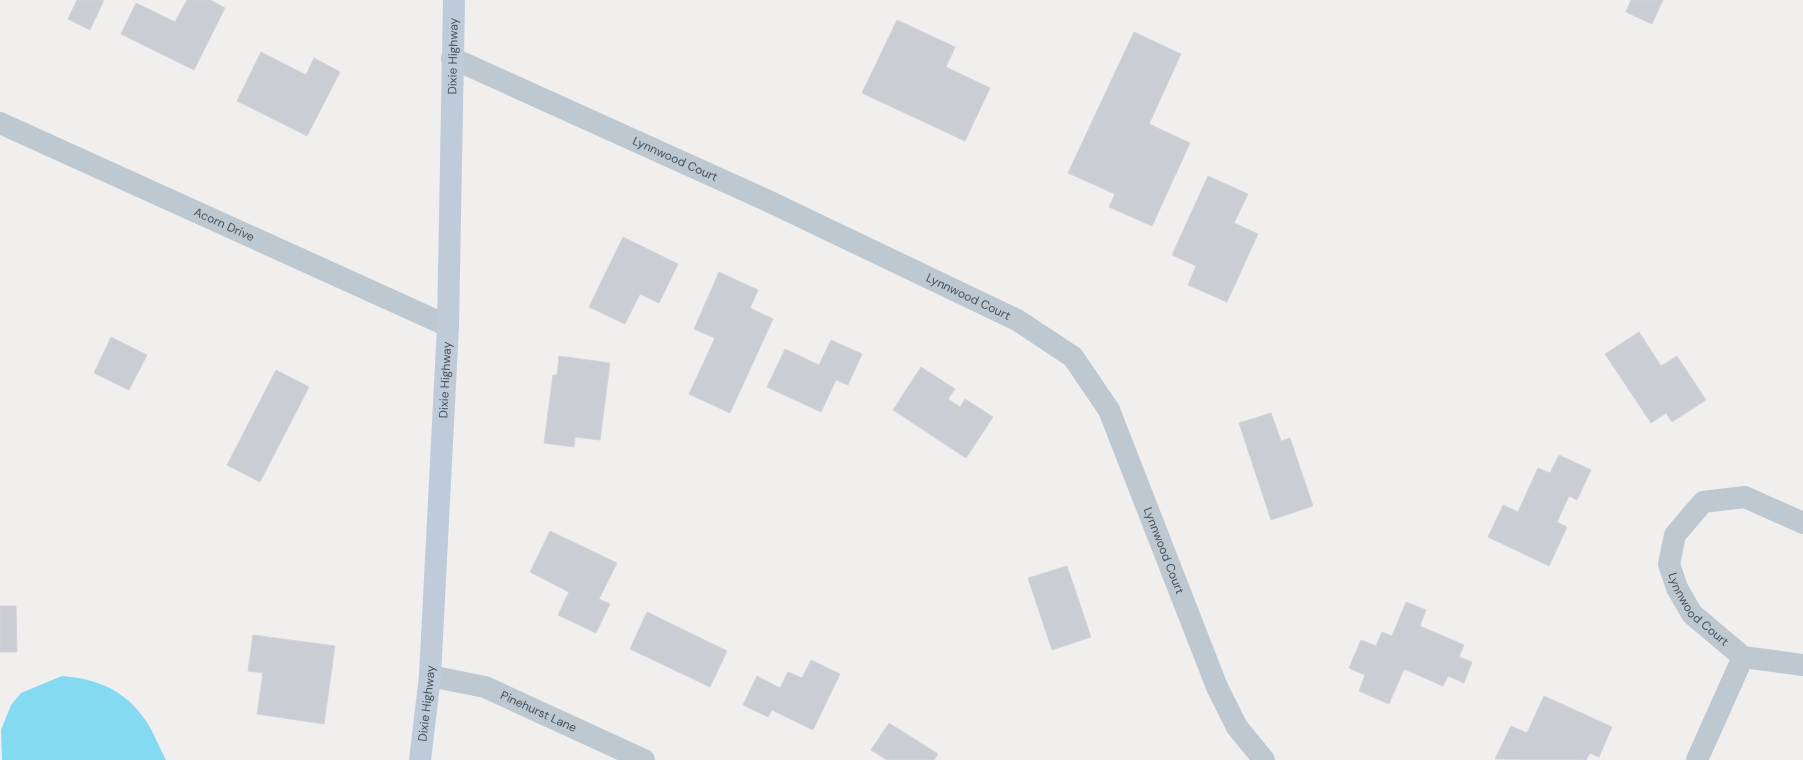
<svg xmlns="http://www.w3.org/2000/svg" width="1803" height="760" font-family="'DM Sans',sans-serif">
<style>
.water{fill:#84daf1}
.building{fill:#cacdd3;stroke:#d2d4da}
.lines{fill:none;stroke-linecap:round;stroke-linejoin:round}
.street{stroke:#bec8d1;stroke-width:22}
.secondary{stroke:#bfcbd8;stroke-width:22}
.labels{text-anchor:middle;stroke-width:3.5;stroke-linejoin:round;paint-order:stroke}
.street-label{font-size:12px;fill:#45515c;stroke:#fff}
</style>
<rect width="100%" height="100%" fill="#f1eeee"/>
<path class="water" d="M62 676C98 679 125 690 146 721 154 733 159 747 166 760H2L1 730 11 705 21 693Z"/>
<path class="building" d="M77 0H104L90 30 68 19Z
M187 0H210L225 8 194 70 121 34 136 3 175 22Z
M1631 0H1663L1652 24 1626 12Z
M897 20 955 47 946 67 990 88 965 141 862 93Z
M1134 32 1181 54 1149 124 1190 143 1152 226 1109 207 1115 194 1068 173Z
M261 52 306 75 314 58 340 72 307 136 237 101Z
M1208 176 1248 194 1234 223 1258 234 1227 302 1188 285 1196 266 1172 255Z
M623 237 678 264 659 303 640 294 625 324 589 307Z
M719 272 758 290 750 308 773 319 730 413 689 394 715 338 694 329Z
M1639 332 1661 366 1677 356 1706 400 1672 422 1666 413 1651 423 1605 354Z
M111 337 147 355 129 390 94 373Z
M831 340 862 354 848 385 836 380 821 412 767 387 785 349 819 365Z
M559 356 610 363 600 440 575 437 574 447 544 443 553 375H557Z
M921 367 955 389 948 399 960 407 965 399 993 417 966 458 893 410Z
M276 370 309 387 260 482 227 465Z
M1271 413 1281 441 1290 438 1313 506 1271 520 1239 423Z
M1559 455 1591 470 1577 500 1569 496 1557 522 1567 527 1549 566 1488 537 1503 505 1518 512 1538 468 1550 473Z
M550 531 617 563 599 599 610 604 596 633 558 615 569 592 530 572Z
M1067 566 1091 637 1052 650 1028 578Z
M1406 602 1426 610 1420 626 1464 645 1459 657 1472 662 1464 683 1448 676 1443 686 1404 669 1389 704 1359 691 1365 675 1349 668 1361 640 1376 646 1382 632 1392 636Z
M0 606H16L17 652H0Z
M647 612 727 651 710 687 630 649Z
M253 635 335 646 324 724 257 714 263 673 248 671Z
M811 660 840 674 813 730 772 710 768 717 743 705 757 676 780 688 788 672 802 678Z
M1544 696 1612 727 1599 757 1590 753 1586 760 1495 759 1511 726 1527 733Z
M889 723 938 754 934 760H887L871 750Z"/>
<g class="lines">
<g class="street">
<path id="s1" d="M452 58 766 200 1017 320 1073 357 1109 410 1217 687 1237 727 1264 760"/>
<path id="s2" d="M0 123 448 326"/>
<path id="s3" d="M1803 523 1745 497 1703 502 1675 535 1669 564 1677 588 1692 614 1743 657 1803 665"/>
<path id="s4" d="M430 676 485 687 644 760"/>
<path d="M1697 760 1743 657"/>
</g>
<path class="secondary" id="s5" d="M420 760 430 676 448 326 454 0"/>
</g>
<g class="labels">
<g class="street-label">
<text dy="4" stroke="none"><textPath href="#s5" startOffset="705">Dixie Highway</textPath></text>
<text dy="4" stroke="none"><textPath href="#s1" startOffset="245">Lynnwood Court</textPath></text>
<text dy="4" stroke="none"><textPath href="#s2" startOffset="246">Acorn Drive</textPath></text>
<text dy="4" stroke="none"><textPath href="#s1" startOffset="569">Lynnwood Court</textPath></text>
<text dy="4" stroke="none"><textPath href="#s5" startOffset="381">Dixie Highway</textPath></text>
<text dy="4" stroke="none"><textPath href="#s1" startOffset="905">Lynnwood Court</textPath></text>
<text dy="4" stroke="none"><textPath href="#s3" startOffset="234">Lynnwood Court</textPath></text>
<text dy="4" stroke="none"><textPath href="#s5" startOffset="57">Dixie Highway</textPath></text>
<text dy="4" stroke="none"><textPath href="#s4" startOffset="115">Pinehurst Lane</textPath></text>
</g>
</g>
</svg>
